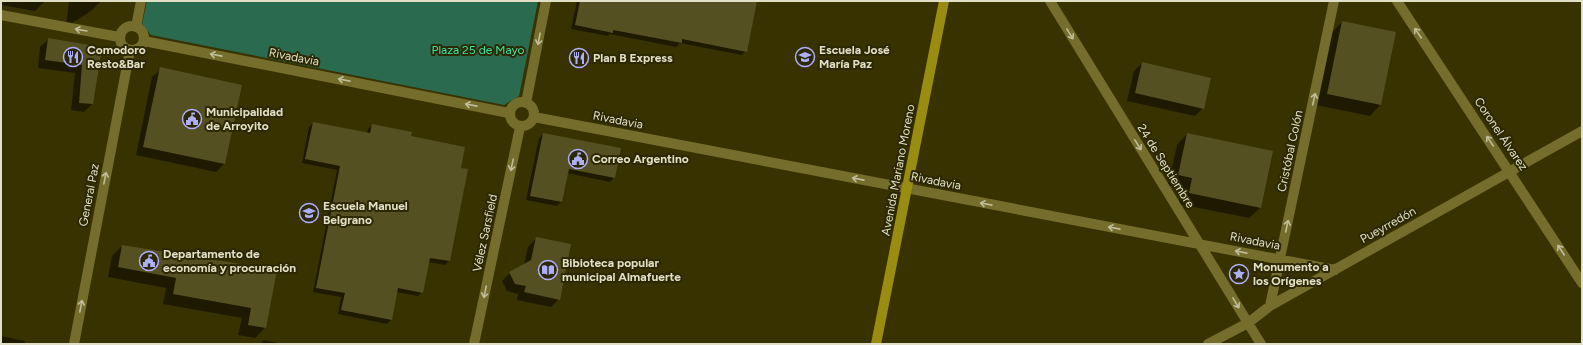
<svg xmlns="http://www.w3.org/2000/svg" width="1583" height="345" font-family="Figtree,sans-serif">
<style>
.green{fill:#2a6a4f}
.shadow{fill:#0007}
.building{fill:#555021}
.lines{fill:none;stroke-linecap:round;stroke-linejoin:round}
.minor{stroke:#746d2c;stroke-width:10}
.secondary{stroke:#998d11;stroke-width:10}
.oneway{stroke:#c0bd98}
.labels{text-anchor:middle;stroke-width:4;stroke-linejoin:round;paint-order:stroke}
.poi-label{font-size:12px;font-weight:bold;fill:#e1dfc6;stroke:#2c2804;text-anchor:start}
.park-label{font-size:12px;fill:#3be3a5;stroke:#2c2804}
.street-label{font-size:12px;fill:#e1dfc6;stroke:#2c2804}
</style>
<rect width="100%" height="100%" fill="#383200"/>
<path class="green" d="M147 1H538L519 96 504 105 151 35 142 24Z"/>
<path class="shadow" d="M1 1H45L35 11 1 5Z
M69 1H101L91 11 66 27Z
M577 1H756L746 51 742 55 680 43 676 47 610 34 608 36 571 29Z
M1342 22 1380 105 1370 116 1316 105 1331 33Z
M49 39 95 47 92 104 84 112 71 110 75 73 38 68 40 47Z
M1142 63 1203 108 1195 116 1127 101 1134 71Z
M161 69 224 164 216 172 136 155 152 77Z
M313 123 367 133 368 129 372 125 410 137 460 169 467 170 449 261 445 265 428 262 422 292 418 296 396 292 391 320 387 324 338 314 341 297 313 292 337 170 302 163 309 127Z
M543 134 614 178 610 182 567 173 561 202 557 206 526 200 539 138Z
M1187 134 1260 208 1249 218 1179 204 1182 188 1168 185 1177 145Z
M536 239 559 299 551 307 517 300 518 294 507 291 502 281 510 273 524 265 528 247Z
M122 246 276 270 265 328 255 338 238 335 242 318 163 304 166 288 108 277 112 256Z
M1 336 25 341 24 344H1Z
M264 340 282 344H260Z"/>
<path class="building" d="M580 1H757L747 52 682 39V43L613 30V33L575 25Z
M1342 21 1396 32 1381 105 1327 94Z
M48 38 95 46 101 54 93 104 79 103 82 65 45 60Z
M1142 62 1211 78 1204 109 1135 93Z
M160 67 242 85 225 164 143 147Z
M313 122 370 133 372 124 412 132 411 136 465 147 461 168 468 169 450 261 430 258 423 293 398 288 392 320 341 310 345 293 316 288 340 166 305 159Z
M543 133 621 148 615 178 569 169 562 202 530 196Z
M1187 133 1273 151 1261 208 1189 193 1192 178 1178 175Z
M536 237 571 244 560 300 524 292 526 286 515 284 509 272 531 260Z
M122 245 277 270 266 328 248 325 251 308 173 294 176 278 118 267Z"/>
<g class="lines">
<path class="minor" d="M1050 1 1261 344
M1397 1 1582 283
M1 15 119 37
M120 38a12 12 0 1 1 24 0a12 12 0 1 1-24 0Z
M136 27 141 1
M144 41 509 113
M510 114a12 12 0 1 1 24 0a12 12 0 1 1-24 0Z
M526 103 546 1
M534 117 1335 270
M1270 306 1334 1
M74 344 130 50
M474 344 520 127
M1208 344 1248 323 1270 306 1582 131"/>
<path class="secondary" d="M876 344 944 1"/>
</g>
<defs><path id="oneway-shaft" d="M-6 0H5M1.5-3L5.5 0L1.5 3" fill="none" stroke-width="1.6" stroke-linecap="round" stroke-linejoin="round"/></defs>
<g class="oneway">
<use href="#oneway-shaft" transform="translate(81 30) rotate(-170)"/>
<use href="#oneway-shaft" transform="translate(1418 33) rotate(-124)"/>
<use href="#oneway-shaft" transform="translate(1070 34) rotate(58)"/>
<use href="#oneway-shaft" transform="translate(539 39) rotate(101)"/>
<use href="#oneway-shaft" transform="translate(216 55) rotate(-169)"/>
<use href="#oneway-shaft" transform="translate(344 80) rotate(-169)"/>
<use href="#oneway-shaft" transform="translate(1314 99) rotate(-78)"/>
<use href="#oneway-shaft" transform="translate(471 105) rotate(-169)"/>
<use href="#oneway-shaft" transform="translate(1490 141) rotate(-124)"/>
<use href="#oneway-shaft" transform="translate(1138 145) rotate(58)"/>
<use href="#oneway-shaft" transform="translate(512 165) rotate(102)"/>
<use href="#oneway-shaft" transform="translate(105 178) rotate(-79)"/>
<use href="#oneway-shaft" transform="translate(858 179) rotate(-169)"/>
<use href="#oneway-shaft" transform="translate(986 204) rotate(-169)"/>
<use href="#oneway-shaft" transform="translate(1287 226) rotate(-78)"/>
<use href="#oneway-shaft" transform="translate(1114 228) rotate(-169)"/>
<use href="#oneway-shaft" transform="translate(1561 250) rotate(-123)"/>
<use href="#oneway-shaft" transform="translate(1241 252) rotate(-169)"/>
<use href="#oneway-shaft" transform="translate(485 292) rotate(102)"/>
<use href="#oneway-shaft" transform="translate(1236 303) rotate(59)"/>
<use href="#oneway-shaft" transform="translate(81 306) rotate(-79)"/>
</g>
<defs>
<symbol id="restaurant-ring" viewBox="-11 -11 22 22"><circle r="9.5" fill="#2c2804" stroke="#aeaefb" stroke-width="1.5"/><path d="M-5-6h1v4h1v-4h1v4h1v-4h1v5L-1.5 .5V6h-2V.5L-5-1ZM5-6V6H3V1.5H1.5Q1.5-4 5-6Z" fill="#aeaefb"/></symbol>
<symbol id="school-ring" viewBox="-11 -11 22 22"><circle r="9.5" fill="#2c2804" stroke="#aeaefb" stroke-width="1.5"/><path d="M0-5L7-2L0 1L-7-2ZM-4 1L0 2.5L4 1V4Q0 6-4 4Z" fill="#aeaefb"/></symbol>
<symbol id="civic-ring" viewBox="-11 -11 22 22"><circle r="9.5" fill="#2c2804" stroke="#aeaefb" stroke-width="1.5"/><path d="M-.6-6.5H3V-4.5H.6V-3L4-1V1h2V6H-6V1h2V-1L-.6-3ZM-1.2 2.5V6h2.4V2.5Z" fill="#aeaefb"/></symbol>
<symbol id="library-ring" viewBox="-11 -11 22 22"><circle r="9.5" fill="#2c2804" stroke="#aeaefb" stroke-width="1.5"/><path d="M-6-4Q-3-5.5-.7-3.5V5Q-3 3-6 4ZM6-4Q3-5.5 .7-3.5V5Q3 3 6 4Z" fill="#aeaefb"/></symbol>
<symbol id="sight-ring" viewBox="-11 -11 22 22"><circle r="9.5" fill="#2c2804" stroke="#aeaefb" stroke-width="1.5"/><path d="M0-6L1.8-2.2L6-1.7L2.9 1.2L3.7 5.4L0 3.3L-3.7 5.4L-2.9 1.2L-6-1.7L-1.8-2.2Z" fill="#aeaefb"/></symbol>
</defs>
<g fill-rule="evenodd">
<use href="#restaurant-ring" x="62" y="46" width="22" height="22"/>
<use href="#school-ring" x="794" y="46" width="22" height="22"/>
<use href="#restaurant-ring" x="568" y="47" width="22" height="22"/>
<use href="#civic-ring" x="181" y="108" width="22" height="22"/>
<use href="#civic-ring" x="567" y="148" width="22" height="22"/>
<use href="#school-ring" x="298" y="202" width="22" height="22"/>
<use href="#civic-ring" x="138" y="250" width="22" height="22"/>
<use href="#library-ring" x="537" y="259" width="22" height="22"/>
<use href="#sight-ring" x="1228" y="263" width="22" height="22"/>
</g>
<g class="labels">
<g class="poi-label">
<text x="87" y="54">Comodoro<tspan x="87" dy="14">Resto&amp;Bar</tspan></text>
<text x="819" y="54">Escuela José<tspan x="819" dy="14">María Paz</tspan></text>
<text x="593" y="62">Plan B Express</text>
<text x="206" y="116">Municipalidad<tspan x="206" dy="14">de Arroyito</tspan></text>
<text x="592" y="163">Correo Argentino</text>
<text x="323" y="210">Escuela Manuel<tspan x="323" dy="14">Belgrano</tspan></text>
<text x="163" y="258">Departamento de<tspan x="163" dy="14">economía y procuración</tspan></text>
<text x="562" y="267">Bibioteca popular<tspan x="562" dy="14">municipal Almafuerte</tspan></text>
<text x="1253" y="271">Monumento a<tspan x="1253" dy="14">los Orígenes</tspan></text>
</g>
<g class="park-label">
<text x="478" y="54">Plaza 25 de Mayo</text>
</g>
<g class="street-label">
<text transform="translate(294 57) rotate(11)" y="4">Rivadavia</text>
<text transform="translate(618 120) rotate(11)" y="4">Rivadavia</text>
<text transform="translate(1501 134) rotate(56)" y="4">Coronel Álvarez</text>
<text transform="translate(1290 151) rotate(-78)" y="4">Cristóbal Colón</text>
<text transform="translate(1166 166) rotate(58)" y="4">24 de Septiembre</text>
<text transform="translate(898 170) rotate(-79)" y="4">Avenida Mariano Moreno</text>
<text transform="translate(936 181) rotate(11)" y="4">Rivadavia</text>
<text transform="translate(89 195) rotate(-79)" y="4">General Paz</text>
<text transform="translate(1388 225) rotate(-29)" y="4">Pueyrredón</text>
<text transform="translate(485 233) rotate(-78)" y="4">Vélez Sarsfield</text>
<text transform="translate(1255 241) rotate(11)" y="4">Rivadavia</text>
</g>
</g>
<rect width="1583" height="345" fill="none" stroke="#e1dfc6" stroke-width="4"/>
</svg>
